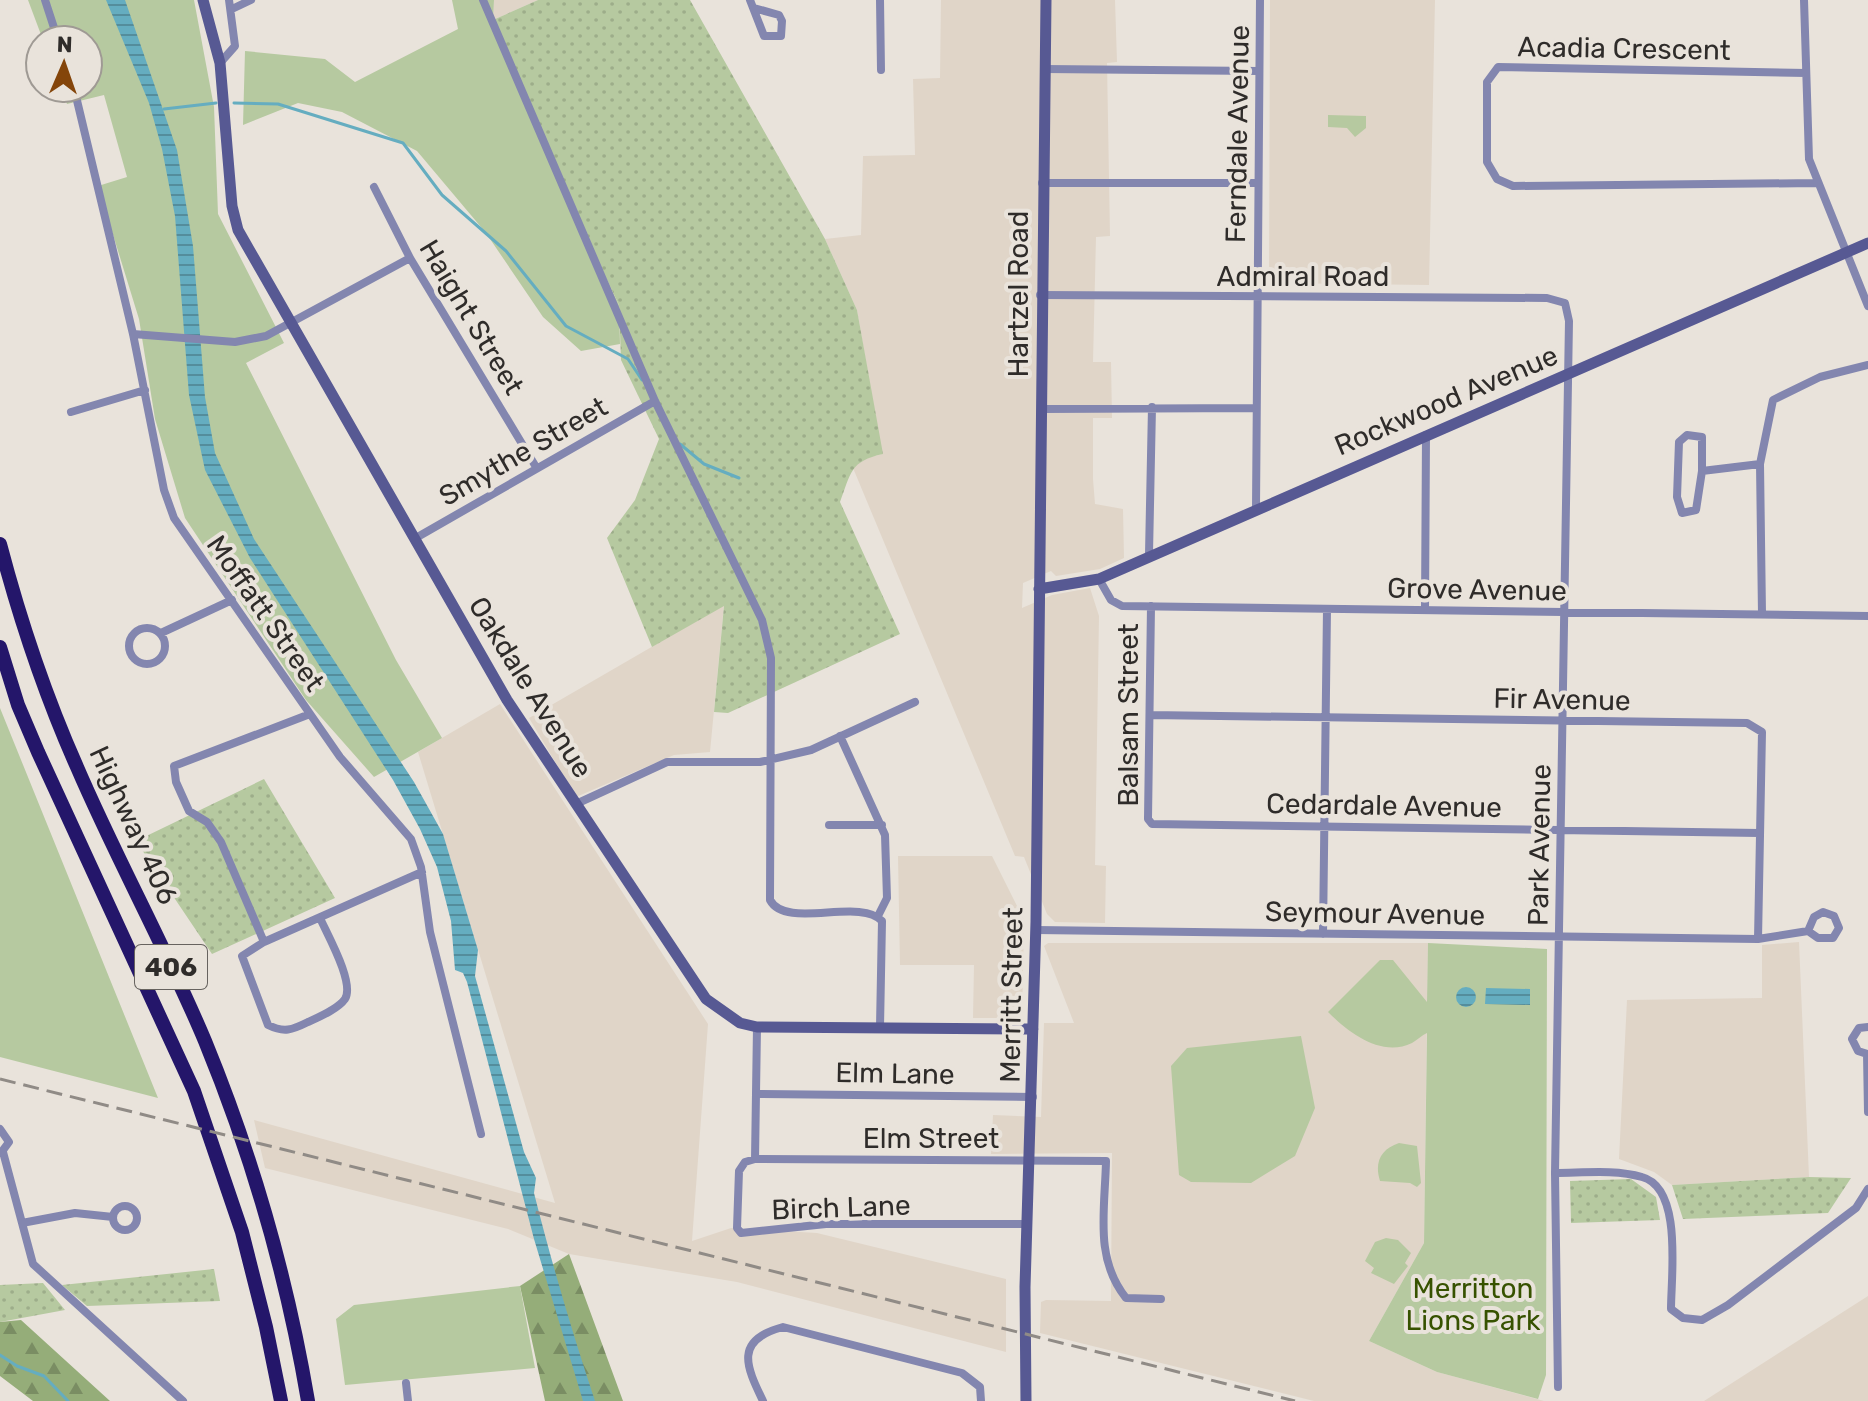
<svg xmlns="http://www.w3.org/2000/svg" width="1868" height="1401" font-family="Rubik,sans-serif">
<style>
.built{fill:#e0d5c8}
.grass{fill:url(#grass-dots)}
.forest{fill:url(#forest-firs)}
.park{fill:#b6c9a0}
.water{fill:url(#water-rules)}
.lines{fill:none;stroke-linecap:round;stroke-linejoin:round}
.stream{stroke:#65adc0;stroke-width:3}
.street{stroke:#8386af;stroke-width:8}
.secondary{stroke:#575993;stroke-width:11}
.highway{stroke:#24166a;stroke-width:14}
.rail{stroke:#908b86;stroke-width:3;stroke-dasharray:16 8;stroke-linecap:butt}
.labels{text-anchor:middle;stroke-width:8;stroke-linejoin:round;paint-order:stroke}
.shield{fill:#e9e3db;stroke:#67635f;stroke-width:2}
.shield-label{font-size:26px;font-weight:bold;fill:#2f2c2a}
.street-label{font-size:28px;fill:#2f2c2a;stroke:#e9e3db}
.park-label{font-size:28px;fill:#375200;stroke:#e9e3db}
</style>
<defs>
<pattern id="grass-dots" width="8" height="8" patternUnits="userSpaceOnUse" patternTransform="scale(2)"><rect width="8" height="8" fill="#b6c9a0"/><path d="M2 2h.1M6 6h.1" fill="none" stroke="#9dad8a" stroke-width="1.8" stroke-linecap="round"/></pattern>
<pattern id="forest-firs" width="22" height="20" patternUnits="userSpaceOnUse" patternTransform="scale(2)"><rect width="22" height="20" fill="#95ad79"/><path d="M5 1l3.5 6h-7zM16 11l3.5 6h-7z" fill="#7a8d63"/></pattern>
<pattern id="water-rules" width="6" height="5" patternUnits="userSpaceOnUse" patternTransform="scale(2)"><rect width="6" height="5" fill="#65adc0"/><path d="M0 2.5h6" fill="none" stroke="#548d9c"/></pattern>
</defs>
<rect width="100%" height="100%" fill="#e9e3db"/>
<path class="built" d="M494 0H538L493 20Z
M941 0H1115L1117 62 1107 63 1110 236 1096 237 1093 362H1111L1112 418H1093V479L1095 504 1123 509 1124 558 1100 569 1056 576 1051 571 1023 583 1022 608 1052 595 1090 588 1099 616 1095 865 1106 866 1105 923 1055 922 1047 914 1024 857 1015 856 853 468 862 459 882 454 857 310 825 239 861 235 863 156 915 155 913 79 940 78Z
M1270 0H1435L1429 285 1269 283Z
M724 605 710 752 674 755 576 797 529 718Z
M500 704 708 1024 692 1241 731 1228 817 1233 1006 1279V1352L737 1282 569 1254 508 1229 265 1168 254 1120 555 1203 418 752Z
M898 856H992L1024 920 1022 1018H973L974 965H900Z
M1799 942 1809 1177 1672 1185 1654 1172 1619 1159 1627 1000 1762 998V945Z
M1048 943H1428L1424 1243 1369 1341 1437 1372 1544 1401H1314L1040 1333 1041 1302 1046 1300 1111 1301 1112 1153 991 1154 993 1115 1041 1117 1044 1023H1074L1044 946Z
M1868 1296V1401H1704Z"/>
<path class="grass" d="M538 0H690L825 239 857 310 883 454C850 461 851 473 840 502L900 634 728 713 714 712 724 606 652 647 607 538 635 500 659 439 621 360 619 305 556 173 493 20Z
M264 779 335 898 212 954 136 841Z
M1809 1177 1851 1178 1828 1213 1683 1219 1672 1185Z
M1631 1179 1656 1197 1660 1220 1571 1223 1570 1181Z
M214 1269 220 1301 87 1306 62 1285Z
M43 1283 65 1310 0 1322V1285Z"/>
<path class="forest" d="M569 1254 623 1401H545L520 1286Z
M21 1320 110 1401H33L0 1376V1322Z"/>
<path class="park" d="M28 0H194L214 107 218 214 284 343 246 363 396 660 442 738 374 777 306 700 185 518 155 419 139 319 98 186 127 177 104 95 67 104 61 88H88V40H43Z
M452 0H494L493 21 556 173 619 305 620 344 581 351 543 317 486 233 417 151 342 112 298 103 243 125 245 51 325 59 355 82 458 29Z
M1328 115 1366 116V128L1355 137 1347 128 1328 127Z
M0 708 158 1098 0 1057Z
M1428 943 1547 949 1546 1375 1538 1399 1437 1372 1369 1341 1424 1243 1427 1033C1422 1035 1417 1040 1412 1043 1381 1058 1348 1032 1328 1012L1380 960H1393L1427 1002Z
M1301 1036 1315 1108 1295 1156 1251 1183 1191 1182 1179 1175 1171 1066 1187 1048Z
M1399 1143 1417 1146 1421 1183 1417 1187 1410 1183 1380 1181C1374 1162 1381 1149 1399 1143Z
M1386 1238 1398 1240 1411 1253 1405 1263 1408 1266 1394 1284 1371 1273 1374 1268 1365 1261 1375 1242Z
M520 1286 535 1368 345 1385 336 1319 354 1305Z"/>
<path class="water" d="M106 0H125L177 150 193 246 205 397 215 453 254 539 414 782 443 834 478 950 475 976 524 1152 536 1178 534 1193C552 1264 572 1332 595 1401H583L534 1239 467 982 463 973 455 970 451 921 437 867 420 829 393 780 250 558 205 470 189 395 175 216 162 149 149 103Z
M1456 997a10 10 0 1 1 20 0a10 10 0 1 1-20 0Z
M1486 988 1530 989V1005L1485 1004Z"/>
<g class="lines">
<path class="stream" d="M234 103 278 104 403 143 442 195 506 251 566 326 628 359 642 380
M164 109 216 103
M680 444 704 464 739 478
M0 1355 17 1366 44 1376 68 1401"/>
<path class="street" d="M45 0 58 40
M483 0 655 401 762 620 771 658 770 900C786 930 860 897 882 921L880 1027
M750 0 764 36H781L782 21 779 15 754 8
M880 0 881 70
M1804 0 1809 159 1868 306
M232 9 251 0
M220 63 235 46 229 0
M1045 69 1259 71
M1806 73 1498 67 1487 82V162L1497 179 1513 186 1817 183
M74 88 133 334 164 490 174 518 340 757 411 839 421 867 430 932 481 1134
M1042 183H1258
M374 187 410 258 536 467
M1040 295 1547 298 1565 303 1569 321 1555 1173 1558 1387
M133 334 235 342 266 336 410 258
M1042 409 1256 408
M71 412 145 390
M1687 435 1702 437V471L1696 510 1682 513 1677 497 1679 442Z
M1702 471 1760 464
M1256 508 1260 0
M414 539 655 401
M1149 554 1152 407
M1099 579 1111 600 1122 606 1868 616
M1151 606 1148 819 1152 824 1759 833
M1425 610 1426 435
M1762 614 1760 464 1773 400 1820 377 1868 365
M129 646a18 18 0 1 1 36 0a18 18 0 1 1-36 0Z
M161 633 232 600
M1150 715 1747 723 1762 732 1758 939
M840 736 885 835 887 898 878 916
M576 804 667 762H760L811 750 915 702
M829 825H882
M320 918C327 934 355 983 345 999 338 1009 319 1017 308 1022 292 1030 284 1033 268 1025L242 956 264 942 422 872
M1036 930 1758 939 1808 931 1814 917 1823 912 1834 916 1839 928 1833 938H1818L1808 931
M1323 934 1327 609
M264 942 221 842 207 822 189 811 176 782 174 766 310 714
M1867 1054 1868 1112
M1867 1054 1858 1051 1852 1039 1859 1028 1868 1027
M756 1094 1033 1097
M0 1129 9 1142 1 1153
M3 1152 33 1264 183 1401
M755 1159 757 1027
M1555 1173C1582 1173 1615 1169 1642 1177 1683 1188 1671 1276 1671 1309L1683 1318 1702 1320 1728 1305 1856 1208 1868 1189
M113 1218a12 12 0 1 1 24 0a12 12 0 1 1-24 0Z
M22 1223 75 1213 113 1217
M1027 1224H826L741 1233 737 1228 739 1171 745 1162 755 1159 1106 1161C1105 1210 1094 1258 1126 1298L1161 1299
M406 1383 408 1401
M763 1401C746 1366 734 1340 783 1327L962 1373 980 1387 981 1401"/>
<path class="secondary" d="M203 0 220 63 232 206 238 230 507 700 706 999 740 1023 757 1027 1033 1029
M1039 589 1099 579 1868 243
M1026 1401 1025 1287 1036 922 1046 0"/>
<path class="highway" d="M0 544C20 620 45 695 77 767 117 860 166 948 205 1041 253 1158 287 1277 308 1401
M0 647 18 705 38 752 194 1091 242 1232 266 1327 281 1401"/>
<path class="rail" d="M0 1079 1295 1401"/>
</g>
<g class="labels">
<rect class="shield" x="135" y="945" width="72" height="44" rx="6"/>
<g class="shield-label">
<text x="171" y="976">406</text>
</g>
<g class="street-label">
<text transform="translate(1624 48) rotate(1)" y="10">Acadia Crescent</text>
<text transform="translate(1237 134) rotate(-89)" y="10">Ferndale Avenue</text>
<text x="1303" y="286">Admiral Road</text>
<text transform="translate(1018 294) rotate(-90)" y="10">Hartzel Road</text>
<text transform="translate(472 317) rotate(59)" y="10">Haight Street</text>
<text transform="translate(1446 400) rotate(-23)" y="10">Rockwood Avenue</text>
<text transform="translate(523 451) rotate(-30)" y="10">Smythe Street</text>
<text transform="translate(1477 589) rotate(1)" y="10">Grove Avenue</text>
<text transform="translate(266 613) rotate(55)" y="10">Moffatt Street</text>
<text transform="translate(531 687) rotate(58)" y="10">Oakdale Avenue</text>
<text transform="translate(1562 699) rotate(1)" y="10">Fir Avenue</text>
<text transform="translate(1128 715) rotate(-90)" y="10">Balsam Street</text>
<text transform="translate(1384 805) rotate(1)" y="10">Cedardale Avenue</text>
<text transform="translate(134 825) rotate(65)" y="10">Highway 406</text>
<text transform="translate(1539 845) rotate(-89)" y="10">Park Avenue</text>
<text transform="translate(1375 913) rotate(1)" y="10">Seymour Avenue</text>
<text transform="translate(1011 995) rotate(-89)" y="10">Merritt Street</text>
<text transform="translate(895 1073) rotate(1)" y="10">Elm Lane</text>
<text x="931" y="1148">Elm Street</text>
<text transform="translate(841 1207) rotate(-2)" y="10">Birch Lane</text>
</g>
<g class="park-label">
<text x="1473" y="1298">Merritton<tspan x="1473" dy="32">Lions Park</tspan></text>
</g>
</g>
<g transform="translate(64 64) rotate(2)"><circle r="38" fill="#e9e3db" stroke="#9f9a94" stroke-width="2"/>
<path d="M0-6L14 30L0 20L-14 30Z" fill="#84450a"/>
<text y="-12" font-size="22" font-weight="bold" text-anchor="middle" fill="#2f2c2a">N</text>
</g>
</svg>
